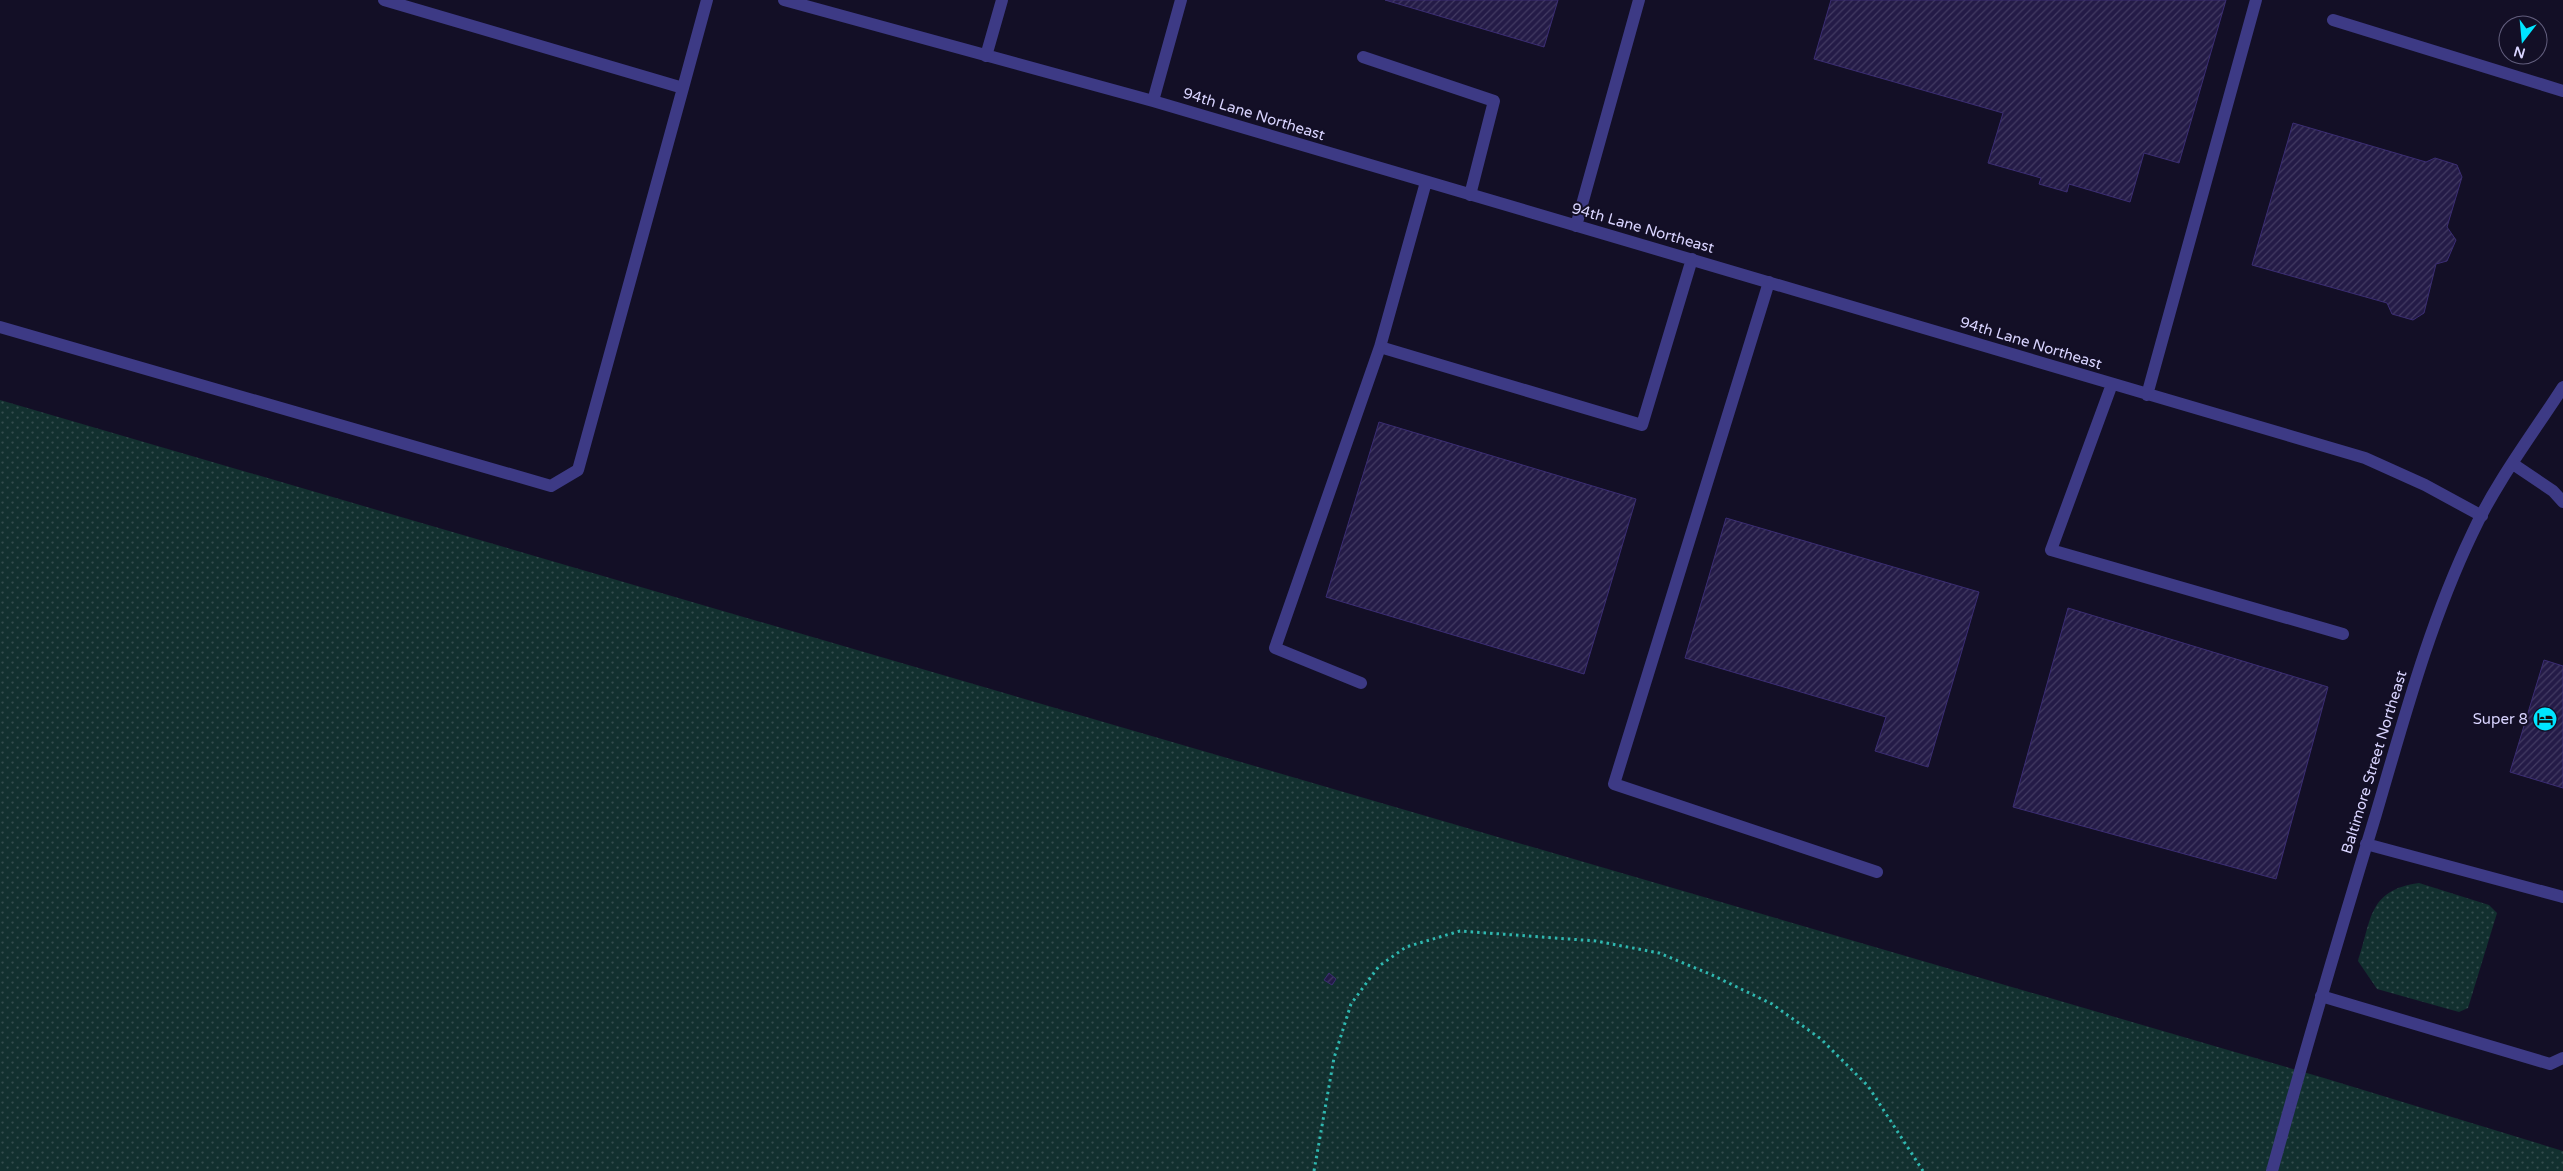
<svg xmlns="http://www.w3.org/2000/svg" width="2563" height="1171" font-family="'Varela Round',sans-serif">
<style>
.green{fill:url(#green-dots)}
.building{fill:url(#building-hatch);stroke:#3b2d73}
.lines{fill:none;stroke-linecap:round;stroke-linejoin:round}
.path{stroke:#2fb8b0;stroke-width:3;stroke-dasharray:2.5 4;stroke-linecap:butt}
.minor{stroke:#3d3a85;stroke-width:12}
.labels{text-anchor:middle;stroke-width:4;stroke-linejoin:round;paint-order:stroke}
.street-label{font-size:15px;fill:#d9d4ff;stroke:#130f26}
.poi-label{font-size:15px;fill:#d9d4ff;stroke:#130f26;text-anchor:end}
</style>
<defs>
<pattern id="green-dots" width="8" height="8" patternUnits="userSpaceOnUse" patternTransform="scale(1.25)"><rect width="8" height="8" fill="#12302f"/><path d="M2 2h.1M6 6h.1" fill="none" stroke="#344d4e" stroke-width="1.8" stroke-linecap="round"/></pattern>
<pattern id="building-hatch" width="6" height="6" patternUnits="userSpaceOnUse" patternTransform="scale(1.25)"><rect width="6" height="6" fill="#241b47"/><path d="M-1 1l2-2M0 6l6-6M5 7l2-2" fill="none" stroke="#433b63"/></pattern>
</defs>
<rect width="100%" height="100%" fill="#130f26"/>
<path class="green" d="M0 400 2324 1078 2563 1151V1171H0Z
M2419 883 2489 905 2497 913 2468 1008 2459 1012 2377 989 2358 961C2372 919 2368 890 2419 883Z"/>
<path class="building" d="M1385 0H1558L1544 47Z
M1831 0H2226L2179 163 2144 153 2130 202 2069 184 2067 192 2039 184 2041 178 1988 163 2003 113 1814 59Z
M2293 123 2426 162 2435 158 2457 165 2462 177 2447 227 2456 240 2447 261 2436 264 2424 313 2413 320 2392 314 2387 303 2252 265Z
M1379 422 1636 499 1584 674 1326 597Z
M1726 518 1979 592 1928 767 1875 751 1886 717 1685 658Z
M2068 608 2328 687 2276 879 2013 807Z
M2544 660 2563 666V788L2510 772Z
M1329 973 1336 979 1332 985 1324 980Z"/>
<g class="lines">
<path class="path" d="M1314 1171 1334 1058 1351 1004 1379 966 1406 947 1460 931 1596 941 1659 953 1710 974 1772 1004 1821 1039 1868 1086 1923 1171"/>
<path class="minor" d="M384 0 683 88 707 0
M784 0 1153 101 2365 458 2425 485 2482 516
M2333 20 2563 91
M986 56 1002 0
M1363 57 1494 101 1470 195
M1153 101 1181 0
M1426 182 1380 347 1642 425 1692 259
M1576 226 1639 0
M1769 282 1614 784 1877 872
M0 327 551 486 578 470 683 88
M2112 384 2051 550 2343 634
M2147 395 2256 0
M2513 464 2553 491 2563 502
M1361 683 1275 648 1380 347
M2366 844 2563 897
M2321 996 2550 1064 2563 1058
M2272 1171C2305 1051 2340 932 2376 814 2404 719 2429 624 2472 534 2496 482 2532 435 2563 387"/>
</g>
<defs>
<symbol id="hotel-disc" viewBox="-11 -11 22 22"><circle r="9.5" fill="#00e5ff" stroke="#130f26"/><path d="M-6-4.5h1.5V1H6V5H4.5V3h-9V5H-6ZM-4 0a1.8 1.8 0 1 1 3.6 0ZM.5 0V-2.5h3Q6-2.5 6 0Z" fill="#111"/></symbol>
</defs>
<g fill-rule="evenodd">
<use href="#hotel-disc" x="2531" y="705" width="28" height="28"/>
</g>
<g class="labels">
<g class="street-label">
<text transform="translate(1254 114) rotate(17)" y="5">94th Lane Northeast</text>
<text transform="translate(1643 228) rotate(16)" y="5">94th Lane Northeast</text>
<text transform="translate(2031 343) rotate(17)" y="5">94th Lane Northeast</text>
<text transform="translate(2374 762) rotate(-73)" y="5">Baltimore Street Northeast</text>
</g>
<g class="poi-label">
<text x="2528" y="724">Super 8</text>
</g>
</g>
<g transform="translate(2523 40) rotate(196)"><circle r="24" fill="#130f26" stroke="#625e7d"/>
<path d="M0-4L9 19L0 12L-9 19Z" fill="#00e5ff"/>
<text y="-8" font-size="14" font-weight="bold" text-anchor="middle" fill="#d9d4ff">N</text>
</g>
</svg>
